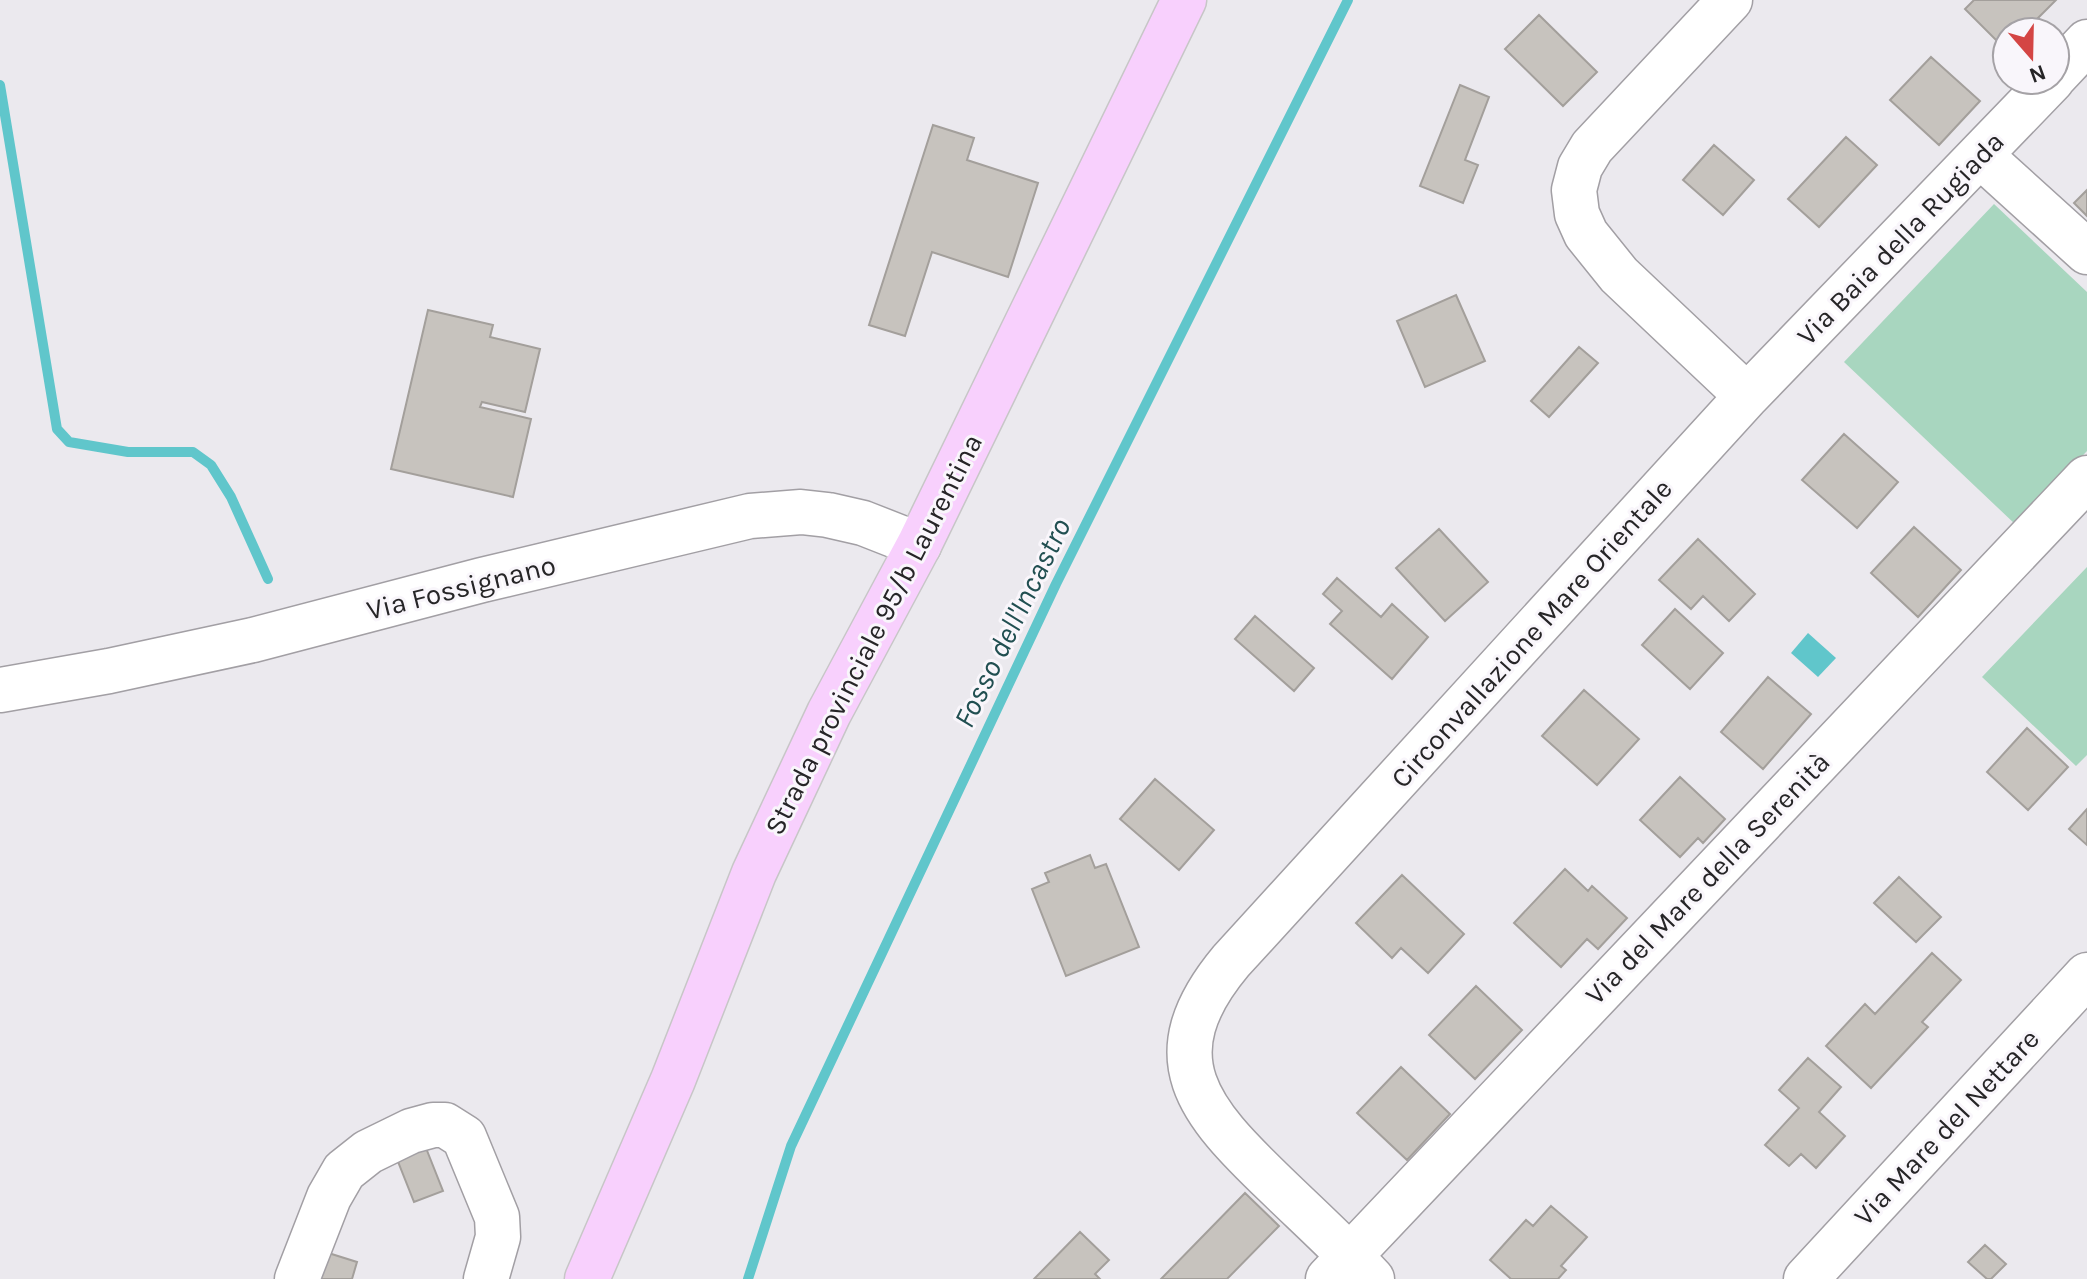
<svg xmlns="http://www.w3.org/2000/svg" width="2087" height="1279" font-family="Karla,sans-serif">
<style>
.green{fill:#a8d6bf}
.water{fill:#60c6cb}
.lines{fill:none;stroke-linecap:round;stroke-linejoin:round}
.stream{stroke:#60c6cb;stroke-width:10}
.building{fill:#c7c3be;stroke:#a39f9b;stroke-width:2}
.minor-casing{stroke:#a29fa4;stroke-width:47}
.major-casing{stroke:#c7c6c7;stroke-width:47}
.minor{stroke:#fff;stroke-width:44}
.major{stroke:#f8d0fd;stroke-width:44}
.labels{text-anchor:middle;stroke-width:6;stroke-linejoin:round;paint-order:stroke}
.street-label{font-size:28px;fill:#262527;stroke:#f9f6fb}
.water-label{font-size:30px;font-style:italic;fill:#214f51;stroke:#f9f6fb}
</style>
<rect width="100%" height="100%" fill="#ebe9ee"/>
<path class="green" d="M1994 204 2087 292V451L2016 525 1844 362Z
M2087 567V755L2076 766 1982 677Z"/>
<path class="water" d="M1808 633 1836 658 1818 677 1791 653Z"/>
<g class="lines">
<path class="stream" d="M0 85 57 429 69 442 128 452H193L211 465 231 497 268 579
M748 1279 791 1146 1056 584 1348 0"/>
</g>
<path class="building" d="M1974 0H2056L2024 32H2007L2006 50 1965 9Z
M1539 15 1597 72 1563 106 1505 49Z
M1931 57 1980 101 1939 145 1890 100Z
M1460 85 1489 97 1465 160 1478 165 1463 203 1420 186Z
M933 125 974 138 967 160 1038 183 1008 277 932 252 905 336 869 325Z
M1846 137 1877 165 1819 227 1788 199Z
M1714 145 1754 180 1723 215 1683 180Z
M2087 190V216L2074 203Z
M1456 295 1485 361 1425 387 1397 321Z
M428 310 493 325 490 337 540 349 525 412 482 402 480 407 531 419 513 497 391 469Z
M1579 347 1598 363 1549 417 1531 401Z
M1844 434 1898 482 1857 528 1802 480Z
M1914 527 1961 570 1918 617 1871 573Z
M1439 529 1488 582 1445 621 1396 568Z
M1698 539 1755 594 1729 621 1703 596 1691 609 1659 580Z
M1337 578 1381 617 1392 604 1428 637 1392 679 1330 624 1342 611 1323 594Z
M1675 609 1723 653 1690 689 1642 645Z
M1255 616 1314 668 1294 691 1235 639Z
M1768 677 1811 714 1763 769 1721 732Z
M1584 690 1639 739 1597 785 1542 736Z
M2027 728 2068 767 2028 810 1987 772Z
M1680 777 1725 819 1703 843 1698 838 1680 857 1640 820Z
M1155 779 1214 830 1179 870 1120 819Z
M2087 809V845L2069 829Z
M1090 855 1095 868 1106 864 1139 947 1066 976 1032 889 1049 882 1045 873Z
M1565 869 1588 891 1592 886 1627 918 1598 949 1587 939 1561 967 1514 923Z
M1402 875 1464 934 1428 973 1401 948 1392 958 1356 923Z
M1899 877 1941 917 1916 942 1874 903Z
M1932 953 1961 980 1922 1022 1928 1027 1871 1088 1826 1046 1865 1004 1875 1014Z
M1476 986 1522 1030 1475 1079 1429 1035Z
M1808 1058 1841 1087 1819 1112 1845 1136 1816 1168 1801 1154 1789 1166 1765 1145 1799 1108 1779 1090Z
M1401 1067 1450 1114 1407 1160 1357 1113Z
M424 1143 443 1191 414 1202 395 1154Z
M1245 1193 1279 1226 1227 1279H1161Z
M1551 1206 1587 1237 1561 1266 1566 1270 1558 1279H1511L1490 1260 1526 1220 1533 1226Z
M1080 1232 1109 1260 1095 1274 1100 1279H1034Z
M1985 1245 2006 1264 1991 1279H1987L1968 1262Z
M322 1251 357 1262 352 1279H313Z"/>
<g class="lines">
<defs>
<path id="minor" d="M2055 76 2087 42
M1981 156 2087 252
M1747 396 2052 80
M0 690 109 671 253 640 482 580 750 516 801 512 828 515 863 523 919 545
M297 1279 329 1197 344 1171 368 1152 411 1131 433 1125H445L464 1137 497 1217 498 1237 486 1279
M1328 1279 2087 478
M1372 1279C1341 1246 1308 1216 1275 1184 1200 1112 1150 1058 1231 961L1747 396 1619 275 1586 234 1577 214 1574 190 1580 167 1592 147 1730 0
M1806 1279 2087 975"/>
<path id="major" d="M587 1279 673 1080 754 873 829 713 919 545 1184 0"/>
</defs>
<use href="#minor" class="minor-casing"/>
<use href="#major" class="major-casing"/>
<use href="#minor" class="minor"/>
<use href="#major" class="major"/>
</g>
<g class="labels">
<g class="street-label">
<text transform="translate(1900 238) rotate(-46)" y="10">Via Baia della Rugiada</text>
<text transform="translate(461 587) rotate(-14)" y="10">Via Fossignano</text>
<text transform="translate(1531 633) rotate(-48)" y="10">Circonvallazione Mare Orientale</text>
<text transform="translate(873 634) rotate(-63)" y="10">Strada provinciale 95/b Laurentina</text>
<text transform="translate(1707 878) rotate(-46)" y="10">Via del Mare della Serenità</text>
<text transform="translate(1946 1127) rotate(-47)" y="10">Via Mare del Nettare</text>
</g>
<g class="water-label">
<text transform="translate(1012 623) rotate(-64)" y="10">Fosso dell'Incastro</text>
</g>
</g>
<g transform="translate(2031 56) rotate(160)"><circle r="38" fill="#f9f6fb" stroke="#a5a2a6" stroke-width="2"/>
<path d="M0-6L14 30L0 20L-14 30Z" fill="#d44544"/>
<text y="-12" font-size="22" font-weight="bold" text-anchor="middle" fill="#262527">N</text>
</g>
</svg>
